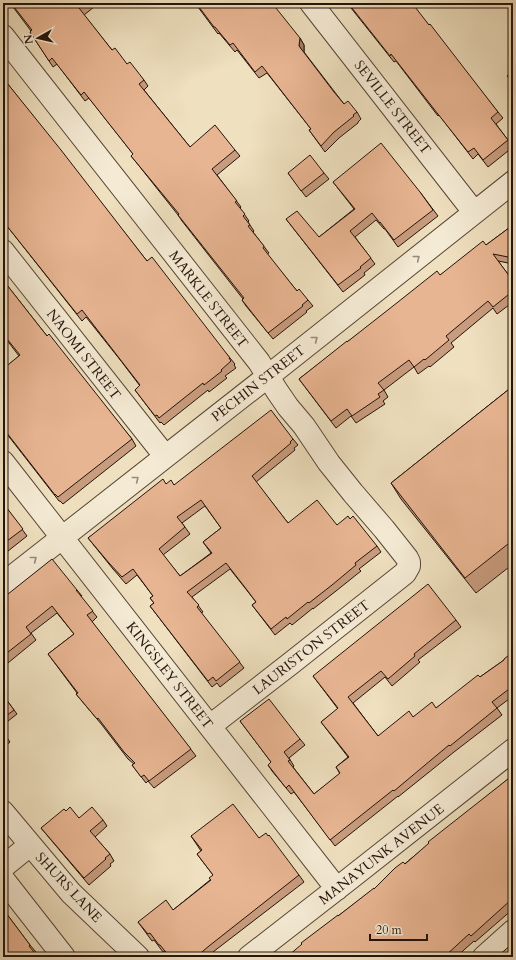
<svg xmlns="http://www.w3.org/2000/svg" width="516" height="960" font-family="Cardo,serif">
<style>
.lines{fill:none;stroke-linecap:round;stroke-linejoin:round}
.minor-casing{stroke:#574638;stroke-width:24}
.minor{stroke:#f5ebd5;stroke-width:22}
.wall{fill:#c89c7e;stroke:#24130b;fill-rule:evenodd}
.shaded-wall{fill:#a27f66;stroke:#24130b}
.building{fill:#e8b592;stroke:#24130b;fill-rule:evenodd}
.oneway{stroke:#978a7a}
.labels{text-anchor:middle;stroke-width:3;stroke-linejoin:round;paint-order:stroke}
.street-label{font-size:14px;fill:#24130b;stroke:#f5ebd5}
</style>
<rect width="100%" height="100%" fill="#efe0bf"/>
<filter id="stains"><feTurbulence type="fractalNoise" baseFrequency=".005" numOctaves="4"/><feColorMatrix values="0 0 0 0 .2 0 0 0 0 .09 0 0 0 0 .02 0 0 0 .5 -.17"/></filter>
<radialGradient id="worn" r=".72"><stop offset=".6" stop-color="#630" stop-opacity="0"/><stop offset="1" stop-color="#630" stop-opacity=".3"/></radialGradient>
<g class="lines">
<defs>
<path id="minor" d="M311 3 474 212
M3 36 259 362 277 391 288 407 304 426 329 463 353 493 384 529 407 558 409 562V566L405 573 290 664 210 726
M3 251 165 456
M3 462 337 889
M3 584 281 366 513 182
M3 812 71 893 138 957
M3 867 30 845
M3 879 64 957
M249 957 348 880 513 750
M484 957 513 931"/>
</defs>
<use href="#minor" class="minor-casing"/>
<use href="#minor" class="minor"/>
</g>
<path class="wall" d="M10 3H99L84 15 112 50 144 80 148 86 144 90 190 147 235 150 240 156 217 175 241 207 240 208 249 221 248 222 254 231 253 232 269 253 267 254 297 291 308 300 313 306 306 311 307 312 273 339 246 306 242 300 243 299 182 221 178 215 136 162 131 156 133 154 89 98 85 101 57 64 53 67 30 32 31 31Z
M195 3 300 38 304 45V52L344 104 357 112 361 119 358 122V123L339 138 325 152 309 130 311 129 267 73 259 78 237 50 235 52 219 33 218 34Z
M347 3H408L429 25 498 112 503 118 496 124 513 147 488 167 478 154 473 159 439 115 438 116 396 61 394 62Z
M3 78 147 261 230 358 235 364 234 365 236 368 225 376 227 378 209 392 208 390 164 425 161 422 160 423 135 390 140 386 121 361 86 317 82 321 3 221Z
M288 173H324L329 179 306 197Z
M333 182 420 192 438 216 398 247 385 229H384L376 220 355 237 375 264 364 273 365 275 343 292 286 219 319 237 354 209Z
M513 225V264L498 261 513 281V302L497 314 493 308 451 343 454 347 430 367 429 366 418 374 414 367 384 390 388 397 383 401 385 404 356 423 351 416 336 428 299 379 347 342 440 275 486 245Z
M3 280 47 336 132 439 136 446 63 504 60 501H59L3 429V369L19 356 3 335Z
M513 386V564L476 593 401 499 391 483Z
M293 439 298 445 294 448 295 450 256 482 288 523 337 525 377 546 381 552 359 569 361 571 336 591 313 609V608L292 625 290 623 275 635 252 605 256 602 230 569 192 597 203 612 201 613 244 668 220 687 217 683 212 687 150 606 154 603 150 598 153 596 137 575 126 584 113 569 88 538 166 484 174 485ZM205 506 221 528 203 542 211 553 180 576 163 555 190 534 182 523Z
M3 503 27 536 3 555Z
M77 590 82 596 81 597 97 617 92 622 196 756 154 788 148 781 146 783 132 765 134 764 128 759 102 725 81 700 76 694 77 693 48 654 74 634 57 613 31 633 36 640 3 667V598Z
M456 620 461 627 418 660 420 662 392 686 385 677 353 703 378 736 413 717 436 708 504 660 513 652V696L497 708 502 715 454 752 398 797V796L335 846 294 792 291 794 272 771 268 765 271 762 240 721 300 739 305 745 289 758 294 766 293 767 314 794 340 774 336 767 348 757 321 722 338 709 313 676Z
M3 695 17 714 3 725Z
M3 732 10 742 3 748Z
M513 775V909L475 942 474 941 456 957H289L338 916 374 889Z
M66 811 79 818 103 820 107 826 95 837 110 854 114 861 110 864 111 866 89 885 46 834 41 828Z
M191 836 259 838 299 875 304 882 213 952 214 953 209 957H170L165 951 163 952 154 940 152 941 138 922 173 910 210 880 213 875 197 854 201 851Z
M3 909 30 945 36 952 35 953 38 957H9L3 949Z"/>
<path class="shaded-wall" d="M300 38 304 45V53L299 46Z"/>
<path class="building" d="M11 3H86L79 8 112 50 115 48 127 64 130 62 144 80 139 84 190 147 215 125 235 150 212 169 237 201 235 202 245 214 243 216 250 225 248 226 264 246 263 248 297 291 299 289 308 300 302 305 303 306 268 333 242 300 244 298 178 215 179 214 131 156 133 154 84 92 81 95 52 58 49 61 30 32 32 30Z
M196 3H272L300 38 299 46 334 92 344 104 348 101 357 112 353 115 354 116 334 132 321 146 309 130 311 129 262 66 255 72 233 43 230 45 215 27H214Z
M348 3H408L409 5 412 3 429 25 430 24 498 112 491 118 508 140 483 160 474 148 468 152 434 109 391 54 390 56Z
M513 71V83L507 76Z
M3 78 61 150 147 261 152 257 230 358H229L231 361 221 370 222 371 204 385 203 383 159 418 157 415 155 416 135 390 140 385 116 354 82 310 77 314 3 221Z
M381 143 420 192 433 210 394 240 380 222V223L372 213 350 231 371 258 360 267 361 268 338 285 286 219 297 211 319 237 355 209 333 182Z
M310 155 324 173 301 191 288 173Z
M513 225V258L493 254 513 281V291L493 307 488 301 446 336 449 340 425 360 424 359 414 367 409 360 378 383 384 390 378 394 380 397 352 416 347 409 331 421 299 379 347 341V342L398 302 437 271 440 275 483 241 486 245Z
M3 280 47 336 49 334 132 439 58 497 55 494V495L3 428V369L20 355 3 334Z
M513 386V540L465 578 391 483Z
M271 410 293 439 290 442 291 443 252 476 288 523 317 500 337 525 348 516 350 519 353 516 377 546 355 563 356 565 332 585 309 603 308 602 287 619 286 617 271 629 252 605 256 602 247 590 226 563 187 592 199 605 197 607 240 662 216 681 213 677 208 681 150 606 154 603 150 598 153 596 133 569 122 577 109 563 88 538 163 479 166 484 171 480 174 485ZM201 500 221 528 203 542 212 553 180 576 159 549 185 527 177 517Z
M3 503 23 529 3 544Z
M52 559 77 590H76L93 611 87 615 191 749 149 781 144 775 141 777 132 765 135 763 124 752 98 718 97 719 76 694 78 693 48 654 74 634 52 606 26 627 31 634 3 656V598Z
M428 584 456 620 414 654 415 656 388 679 381 671 348 697 378 736 409 711 413 717 432 702 436 708 478 675 480 677 504 660V659L513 652V686L492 702 497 708 450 746 449 745 394 791 393 790 330 840 289 785 286 788 268 765 271 762 240 721 269 699 300 739 284 752 290 760 288 761 314 794 340 773 336 767 349 757 321 722 338 708 313 676Z
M3 695 14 710 3 718Z
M3 732 7 737 3 740Z
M513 775V896L512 897V899L471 936 469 934 444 957H289L288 956 302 944 301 943 338 915V916L374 888V889L395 868 403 862 405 864 429 843 428 842Z
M233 804 259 838 266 833 268 836 269 835 299 875 209 946 196 957H173L172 955 170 957 160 945H159L150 933 148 934 138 922 166 900 173 910 211 880 209 878 213 875 197 854 202 850 191 836Z
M70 807 79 818 92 807 103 820 90 831 110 854 105 858 106 859 84 878 41 828 64 809 66 811Z
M3 909 30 945 29 946 38 957H10L3 949Z
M513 943V957H497Z"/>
<defs><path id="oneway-chevron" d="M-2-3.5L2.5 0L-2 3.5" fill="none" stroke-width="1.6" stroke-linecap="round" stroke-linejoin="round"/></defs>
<g class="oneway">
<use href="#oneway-chevron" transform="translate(417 258) rotate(-38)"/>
<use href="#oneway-chevron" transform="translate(315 339) rotate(-38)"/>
<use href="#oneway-chevron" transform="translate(136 479) rotate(-38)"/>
<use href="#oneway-chevron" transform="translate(34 559) rotate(-38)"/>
</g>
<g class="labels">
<g class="street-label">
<text transform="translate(393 107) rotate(52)" y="5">SEVILLE STREET</text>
<text transform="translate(209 299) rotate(52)" y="5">MARKLE STREET</text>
<text transform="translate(84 354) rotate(52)" y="5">NAOMI STREET</text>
<text transform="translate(258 383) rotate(-38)" y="5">PECHIN STREET</text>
<text transform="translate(311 647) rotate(-38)" y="5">LAURISTON STREET</text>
<text transform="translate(170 675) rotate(52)" y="5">KINGSLEY STREET</text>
<text transform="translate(381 854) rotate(-38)" y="5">MANAYUNK AVENUE</text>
<text transform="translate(69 887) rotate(47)" y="5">SHURS LANE</text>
</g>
</g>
<rect width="516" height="960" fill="none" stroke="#efe0bf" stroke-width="16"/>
<rect x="4" y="4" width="508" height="952" fill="none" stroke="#24130b" stroke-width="2"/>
<rect x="8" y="8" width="500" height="944" fill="none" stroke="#24130b"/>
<g transform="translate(38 38) rotate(262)" stroke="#f5ebd5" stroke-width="3" paint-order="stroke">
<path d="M0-3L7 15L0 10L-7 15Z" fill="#24130b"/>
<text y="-6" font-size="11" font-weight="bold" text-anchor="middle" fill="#24130b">N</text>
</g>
<path d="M370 934v6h57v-6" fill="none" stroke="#24130b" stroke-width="2"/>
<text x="376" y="934" font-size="12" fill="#24130b" stroke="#f5ebd5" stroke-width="3" paint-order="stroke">20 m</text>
<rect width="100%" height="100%" filter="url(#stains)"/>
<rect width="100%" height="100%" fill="url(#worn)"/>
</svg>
